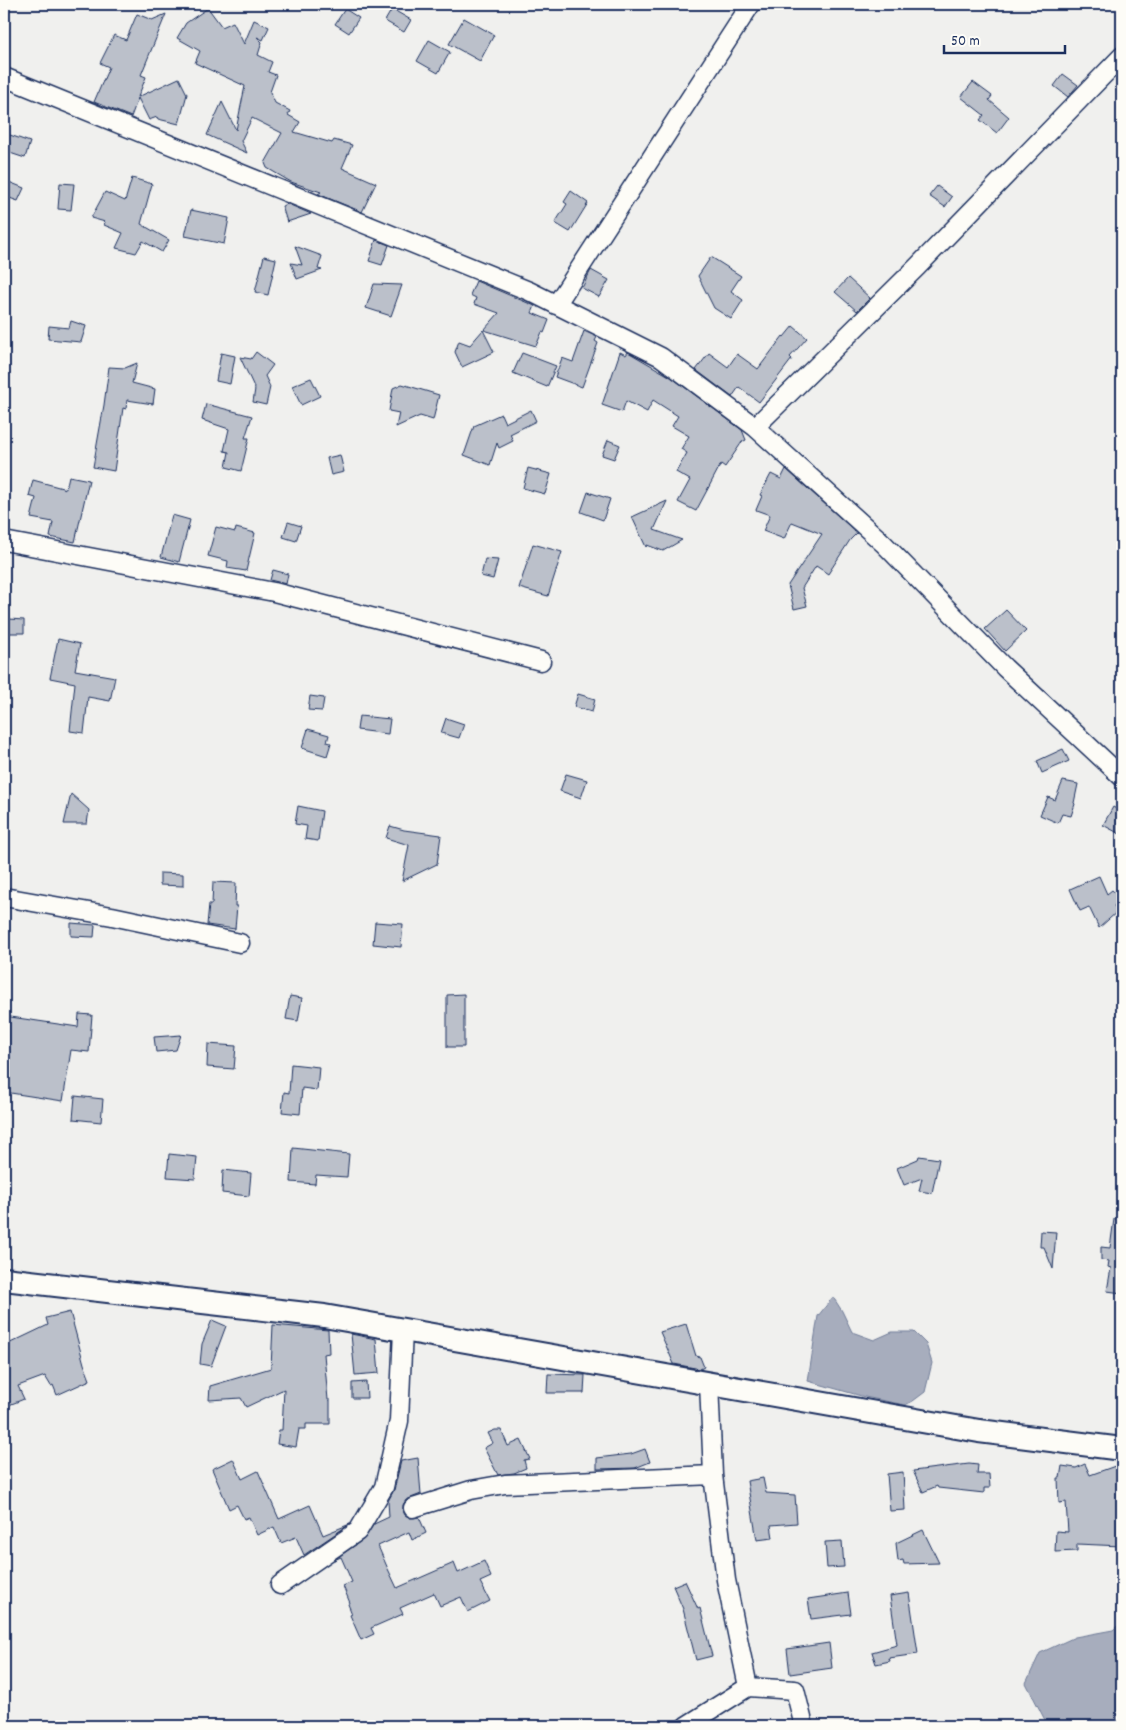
<svg xmlns="http://www.w3.org/2000/svg" width="1126" height="1730" font-family="Dekko,sans-serif">
<style>
.water{fill:#a7adbd;stroke:#6f7b97}
.building{fill:#bbc0ca;stroke:#1b2f5e}
.lines{fill:none;stroke-linecap:round;stroke-linejoin:round}
.minor-casing{stroke:#1b2f5e;stroke-width:21}
.tertiary-casing{stroke:#1b2f5e;stroke-width:26}
.minor{stroke:#fdfcf7;stroke-width:18}
.tertiary{stroke:#fdfcf7;stroke-width:22}
</style>
<rect width="100%" height="100%" fill="#f0f0ee"/>
<filter id="ink" filterUnits="userSpaceOnUse"><feTurbulence type="fractalNoise" baseFrequency=".02" numOctaves="2"/><feDisplacementMap in="SourceGraphic" scale="10" xChannelSelector="R" yChannelSelector="G"/><feConvolveMatrix kernelMatrix="1 2 1 2 8 2 1 2 1" color-interpolation-filters="sRGB"/></filter>
<g filter="url(#ink)">
<path class="water" d="M833 1297 842 1311 852 1332 874 1340 892 1332H914L926 1344 932 1363 925 1392 913 1401 905 1405 865 1397 808 1381 818 1316Z
M1122 1622V1726H1035L1046 1722 1026 1683 1040 1653 1075 1637 1113 1630Z"/>
<path class="building" d="M208 8 222 27 233 22 244 44 254 20 269 27 263 40 257 37 262 42 258 55 272 62 268 72 276 75 270 92 275 103 290 111 288 115 300 122 294 132 332 143 334 140 352 145 342 168 376 183 362 212 318 194 321 192 291 182 267 168 265 163 282 133 252 118 241 141 247 153 207 135 222 102 236 130 245 86 195 63 200 51 177 38 186 23Z
M345 9 359 18 349 33 335 24Z
M392 9 411 20 404 32 385 21Z
M137 14 152 20 166 14 141 75 146 77 138 97 179 78 187 94 179 124 158 119 157 117 149 120 138 98 131 117 94 102 109 67 100 63 114 35 126 40Z
M464 18 494 35 480 61 449 44Z
M429 40 450 52 438 73 417 61Z
M1063 74 1078 85 1068 97 1054 86Z
M973 82 992 96 989 100 1009 117 997 133 980 120 984 115 961 97Z
M4 133 30 142 25 158 4 151Z
M132 178 152 184 141 224 169 240 162 252 143 241 136 253 116 248 123 233 104 225 105 222 91 218 105 192 125 201Z
M4 180 24 188 18 201 4 196Z
M60 183 74 184 71 210 58 209Z
M937 186 952 197 945 207 929 196Z
M571 191 588 203 570 232 555 223 567 204 564 202Z
M288 204 311 214 287 222 282 206Z
M191 210 229 218 224 244 185 236Z
M376 240 389 245 382 265 369 261Z
M295 246 322 256 318 269 322 270 297 279 291 263 302 265Z
M264 256 276 259 268 295 255 292Z
M711 257 741 276 731 291 743 300 731 319 714 308 698 276Z
M591 270 609 280 599 297 582 288Z
M848 278 870 298 857 311 835 292Z
M476 281 535 306 532 313 549 320 544 333 542 332 536 346 484 330 499 313 474 304 476 298 470 295Z
M374 284 402 285 391 316 366 308Z
M71 321 86 326 81 342 48 339 49 326 69 328Z
M793 326 807 338 790 357 792 359 759 402 739 387 732 397 696 370 709 353 728 367 737 354 758 369 783 336 784 337Z
M483 330 494 352 462 367 455 352 459 341 470 345Z
M584 331 597 337 595 341 598 343 582 387 555 377 562 358 573 362Z
M256 352 273 365 265 376 270 387 266 405 253 402 255 389 240 357 251 359Z
M620 352 626 355 628 352 671 377 742 430 746 440 742 442 725 467 721 464 696 511 678 502 690 480 676 472 687 453 681 449 689 436 672 426 678 416 653 400 647 412 626 401 622 412 602 405Z
M221 353 235 356 230 384 216 381Z
M522 353 556 366 547 387 513 373Z
M137 363 132 383 155 389 153 404 127 400 126 409 123 408 114 471 93 467 104 405 109 367 125 368Z
M311 378 320 396 301 405 292 386Z
M402 384 439 395 433 420 420 416 396 427 399 413 389 411 393 388Z
M206 404 252 416 245 438H249L241 471 226 467 229 452 224 451 229 429 202 420Z
M531 410 536 421 510 434 513 441 499 448 497 443 490 465 464 455 474 426 501 414 505 423Z
M608 440 620 445 614 459 602 455Z
M340 455 344 472 331 475 327 458Z
M528 468 551 474 545 494 523 488Z
M786 469 857 533 850 540 828 574 816 566 802 588 807 606 794 609 788 585 822 534 792 522 784 539 763 531 770 515 756 510 762 496 760 495 771 474 781 479Z
M69 476 89 480 75 542 50 537 53 522 31 518 36 498 29 496 33 480 66 489Z
M588 492 610 499 603 520 581 512Z
M667 501 654 530 682 540 663 551 647 545 646 547 632 517Z
M172 515 190 520 179 562 161 557Z
M288 522 301 526 296 541 283 537Z
M216 527 235 532 236 528 255 533 246 571 227 568 228 561 208 556Z
M533 544 562 552 548 596 519 588Z
M485 559 498 560 493 579 481 576Z
M273 570 288 574 286 584 270 580Z
M1006 610 1026 631 1005 651 985 629Z
M9 619 24 620V633H9Z
M58 639 80 644 75 670 115 677 110 701 88 697 84 733 70 731 75 683 50 678Z
M578 694 595 699 592 712 574 707Z
M310 696 324 698 322 711 308 710Z
M359 716 390 719 388 734 357 730Z
M446 718 464 724 459 738 441 733Z
M308 729 329 735 327 742 331 743 327 756 302 748Z
M1063 749 1069 761 1042 773 1037 761Z
M566 774 587 780 581 798 560 791Z
M1063 781 1078 784 1074 803 1075 804 1071 816 1062 814 1058 823 1040 815 1048 797 1055 800Z
M71 794 89 810 87 824H64Z
M298 806 322 811 318 841 305 839 307 826 295 824Z
M1113 807 1122 812V835L1103 825Z
M390 826 404 830 441 835 437 864 402 881 409 845 386 838Z
M160 873 183 874V886L160 885Z
M1099 876 1107 894 1112 890 1121 898 1114 906 1118 911 1099 928 1089 907 1080 911 1070 889Z
M213 882 236 883 235 906H237L235 929 207 925 209 904H212Z
M375 922 403 924 401 947 373 944Z
M71 923 95 925 94 937 71 936Z
M464 994V1047H447V995Z
M290 996 302 998 298 1021 286 1019Z
M79 1014 92 1015 89 1052 71 1050 63 1101 4 1092V1016L78 1027Z
M181 1035 176 1050 156 1052 154 1037Z
M208 1044 236 1046 234 1069 207 1067Z
M291 1064 319 1067 317 1090 302 1088 300 1114 282 1112 284 1092 289 1093Z
M75 1096 103 1099 101 1122 73 1119Z
M293 1148 349 1154 347 1177 316 1175 315 1184 291 1182Z
M169 1154 197 1157 195 1179 167 1177Z
M919 1156 939 1159 932 1193 919 1191 922 1178 904 1185 897 1168 918 1159Z
M223 1170 251 1173 249 1196 222 1193Z
M1114 1219H1122V1293L1107 1291 1111 1268 1108 1267 1109 1261 1101 1260V1247L1110 1248Z
M1041 1231 1056 1232 1053 1269 1044 1247H1040Z
M70 1312 84 1364 90 1380 57 1395 53 1385 51 1386 45 1376 18 1386 24 1399 4 1407V1346L48 1325 46 1318Z
M212 1320 226 1326 211 1366 200 1364 202 1344Z
M686 1324 696 1356 700 1357 704 1367 700 1369 674 1364 660 1332Z
M273 1325 328 1330 329 1353 324 1354 328 1400H330V1424H306V1429H299L296 1447 277 1444 279 1430H282L284 1389 246 1407 241 1398 209 1400 210 1386 271 1368Z
M351 1334 376 1339 379 1373 355 1375Z
M548 1374 585 1375 584 1393H547Z
M366 1382 367 1398H352V1383Z
M495 1430H501L508 1446 521 1440 530 1459 524 1460 526 1468 514 1473 498 1475 484 1448 493 1443 488 1433Z
M645 1449 650 1462 635 1468 597 1469V1458L631 1454Z
M418 1458 421 1494 406 1500 403 1505V1511L405 1515 410 1518 419 1517 426 1533 412 1540 409 1532 378 1546 388 1569 397 1588 454 1563 458 1573 484 1561 491 1577 480 1582 490 1601 468 1612 461 1597 440 1606 434 1593 400 1608 403 1614 371 1628 374 1634 361 1640 350 1615 352 1614 348 1604 350 1603 343 1586 352 1582 341 1557 334 1560 364 1539 374 1524 389 1517 388 1501 394 1490 401 1461Z
M233 1459 242 1479 258 1471 279 1519 310 1505 323 1535 350 1524 304 1555 296 1537 281 1543 274 1527 257 1535 249 1517 244 1519 237 1505 229 1509 212 1469Z
M969 1464 978 1465 977 1474H989L990 1488H984V1493L938 1488 937 1486 923 1492 913 1471Z
M1085 1464 1090 1475 1118 1465 1122 1477V1546L1077 1544V1551L1055 1552 1056 1531 1068 1532 1066 1502 1059 1503 1058 1478H1060L1062 1466 1076 1468Z
M903 1472 905 1510 890 1511 887 1474Z
M763 1478 766 1493 795 1495 797 1523 771 1525 773 1538 757 1540 747 1481Z
M923 1530 939 1563 904 1564 903 1560 898 1561 896 1543Z
M842 1541 844 1567 827 1568 825 1542Z
M685 1581 698 1609 700 1608 712 1656 696 1660 683 1609 673 1586Z
M848 1593 851 1614 811 1619 808 1599Z
M909 1593 918 1654 889 1658 890 1661 876 1664 872 1652 897 1645 890 1596Z
M829 1643 832 1668 790 1674 787 1649Z"/>
<g class="lines">
<defs>
<path id="minor" d="M4 77 529 291 661 357 755 427 883 543 1005 668 1122 777
M556 305 751 4
M755 427 917 267 1122 56
M4 541 274 592 541 661
M4 897 112 916 240 943
M709 1383 713 1475 726 1580 748 1687
M413 1508 471 1490 505 1484 713 1475
M280 1585 358 1531 384 1487 399 1421 403 1330
M686 1726 748 1687 795 1690 804 1726"/>
<path id="tertiary" d="M4 1279 324 1316 979 1431 1122 1449"/>
</defs>
<use href="#minor" class="minor-casing"/>
<use href="#tertiary" class="tertiary-casing"/>
<use href="#minor" class="minor"/>
<use href="#tertiary" class="tertiary"/>
</g>
</g>
<rect width="1126" height="1730" fill="none" stroke="#fdfcf7" stroke-width="20"/>
<rect x="10" y="10" width="1106" height="1710" fill="none" stroke="#1b2f5e" stroke-width="2" filter="url(#ink)"/>
<path d="M944 45v8h121v-8" fill="none" stroke="#1b2f5e" stroke-width="2.5"/>
<text x="951" y="45" font-size="15" fill="#1b2f5e" stroke="#fdfcf7" stroke-width="4" paint-order="stroke">50 m</text>
</svg>
